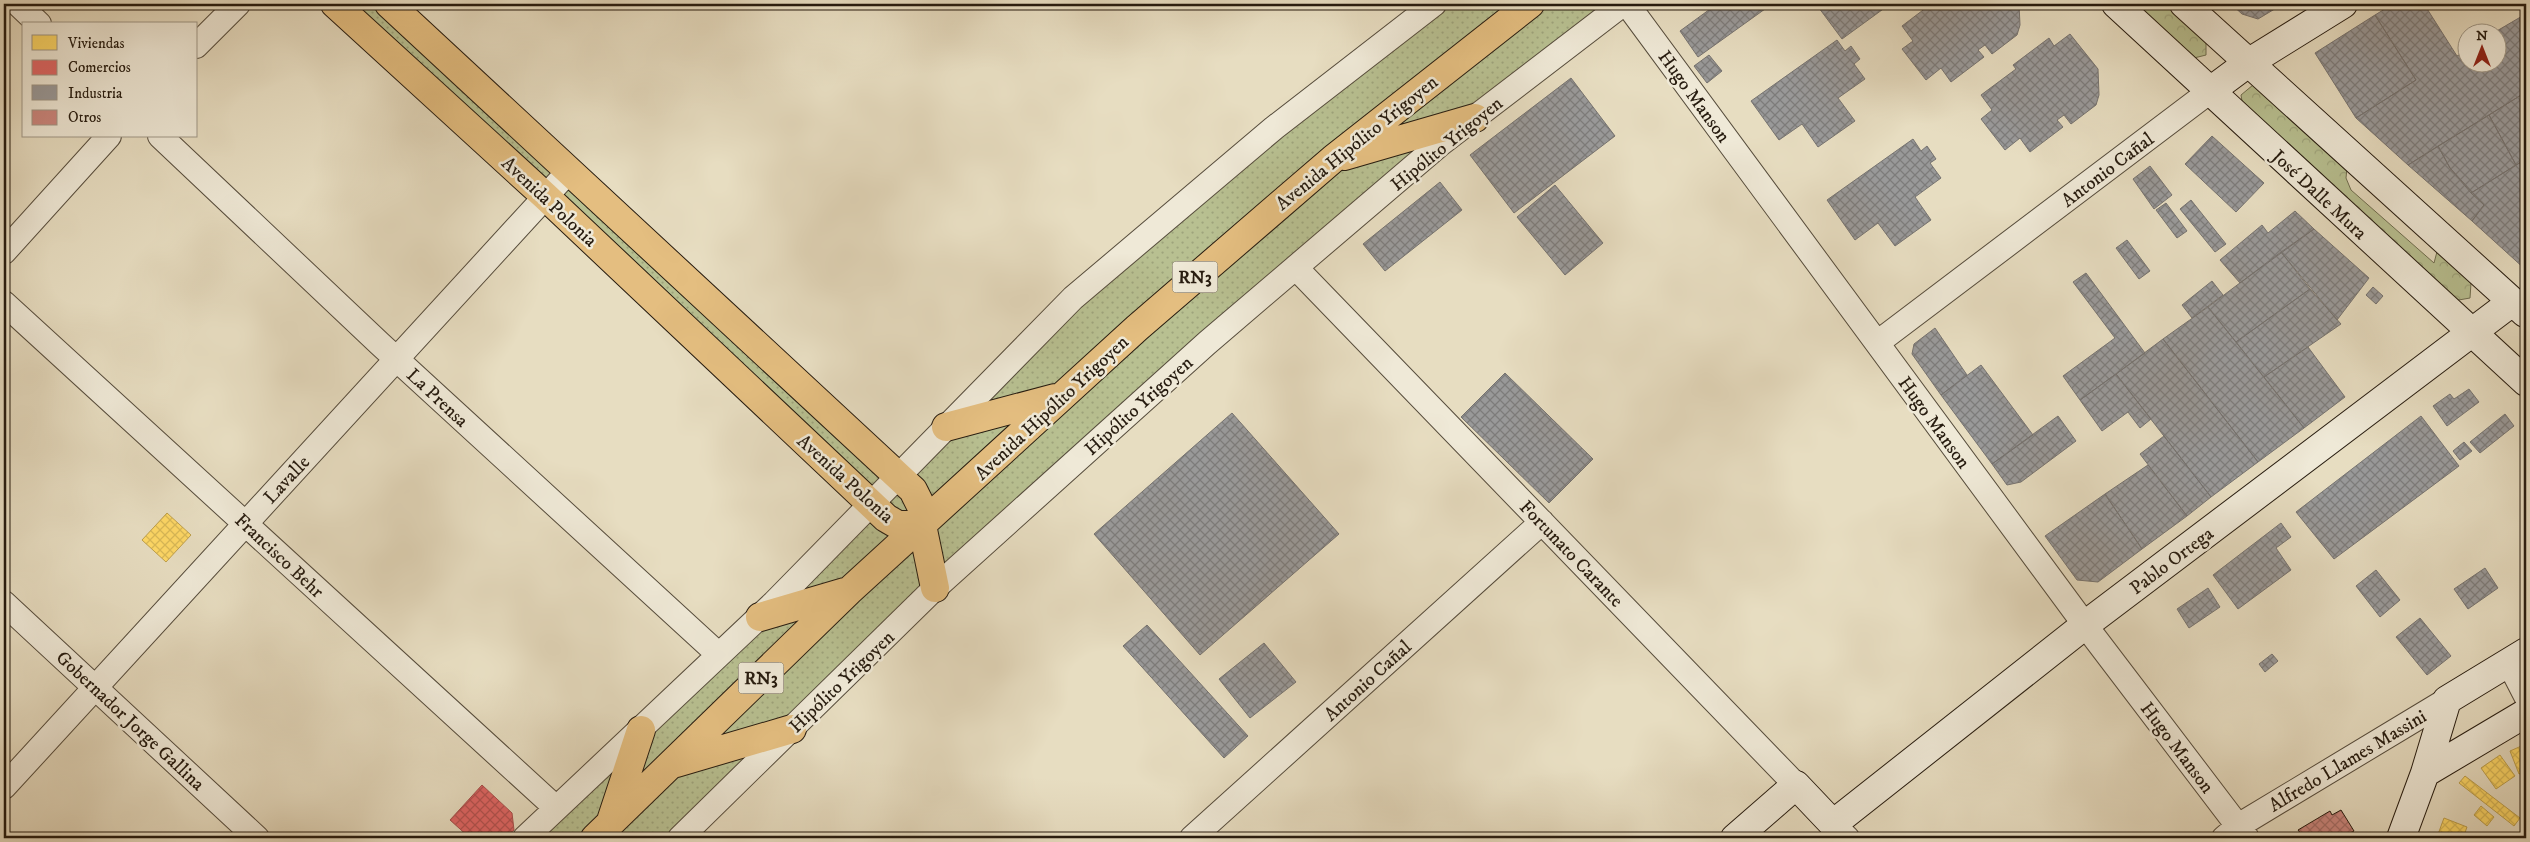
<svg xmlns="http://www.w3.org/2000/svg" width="2530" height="842" font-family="'IM FELL DW Pica',serif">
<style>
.grass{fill:url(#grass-dots);stroke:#6f6e50}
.forest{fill:url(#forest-crowns);stroke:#6f6e50}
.homes{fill:url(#homes-cross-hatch);stroke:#bea04c}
.shops{fill:url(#shops-cross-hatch);stroke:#a8504c}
.industry{fill:url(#industry-cross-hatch);stroke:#767370}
.building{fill:url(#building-cross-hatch);stroke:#261b0f}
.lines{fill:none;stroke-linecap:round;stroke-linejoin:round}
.street-casing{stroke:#564c3c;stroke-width:26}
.secondary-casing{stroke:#261b0f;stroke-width:30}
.primary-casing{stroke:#261b0f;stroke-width:30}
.highway-casing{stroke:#261b0f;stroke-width:30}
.street{stroke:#efe9d7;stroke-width:24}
.secondary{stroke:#efe9d7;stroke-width:28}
.primary{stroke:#e4be80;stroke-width:28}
.highway{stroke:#e4be80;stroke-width:28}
.labels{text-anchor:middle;stroke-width:5;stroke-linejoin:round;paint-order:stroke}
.shield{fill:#efe9d7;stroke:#62594b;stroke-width:1}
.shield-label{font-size:18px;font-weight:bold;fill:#261b0f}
.street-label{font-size:19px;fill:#261b0f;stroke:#efe9d7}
</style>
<defs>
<pattern id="grass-dots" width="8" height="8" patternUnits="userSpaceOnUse" patternTransform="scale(1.25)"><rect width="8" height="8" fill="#b8c091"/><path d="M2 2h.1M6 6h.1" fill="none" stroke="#9ea47c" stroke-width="1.8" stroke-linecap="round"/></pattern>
<pattern id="forest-crowns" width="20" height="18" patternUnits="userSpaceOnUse" patternTransform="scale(1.25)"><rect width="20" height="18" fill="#b8c091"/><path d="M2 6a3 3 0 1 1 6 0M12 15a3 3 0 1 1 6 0" fill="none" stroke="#9ea47c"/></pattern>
<pattern id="homes-cross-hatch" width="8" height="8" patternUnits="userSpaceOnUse" patternTransform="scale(1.25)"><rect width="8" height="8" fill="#ffd966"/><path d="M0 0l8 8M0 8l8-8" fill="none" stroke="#daba57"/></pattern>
<pattern id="shops-cross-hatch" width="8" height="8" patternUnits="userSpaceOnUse" patternTransform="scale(1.25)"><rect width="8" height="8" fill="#e06666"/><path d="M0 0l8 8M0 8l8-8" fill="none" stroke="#b55352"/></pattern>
<pattern id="industry-cross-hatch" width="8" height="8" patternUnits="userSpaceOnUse" patternTransform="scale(1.25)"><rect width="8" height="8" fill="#999"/><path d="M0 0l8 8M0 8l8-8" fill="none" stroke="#7d7c7b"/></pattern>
<pattern id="building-cross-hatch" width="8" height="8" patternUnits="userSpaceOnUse" patternTransform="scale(1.25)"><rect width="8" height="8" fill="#cb867e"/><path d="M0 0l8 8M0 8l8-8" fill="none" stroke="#a56d66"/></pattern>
</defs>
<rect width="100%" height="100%" fill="#e7ddc1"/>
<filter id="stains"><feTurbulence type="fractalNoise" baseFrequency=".004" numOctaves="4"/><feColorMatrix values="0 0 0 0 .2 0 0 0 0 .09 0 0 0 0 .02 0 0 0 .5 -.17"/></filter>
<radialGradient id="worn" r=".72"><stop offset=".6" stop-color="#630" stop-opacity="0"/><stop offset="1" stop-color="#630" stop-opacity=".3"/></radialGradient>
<path class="grass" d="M335 4H389L898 477 1073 298 1434 4H1623L1296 268 680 838H525L872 504Z"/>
<path class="forest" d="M2132 4H2167L2206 39V55L2190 59Z
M2253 85 2347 168 2346 178 2351 190 2434 263 2438 248 2471 283 2470 298 2453 301 2243 107 2241 95Z"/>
<path class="homes" d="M167 513 191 535 166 562 142 540Z
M2526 744V771L2519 774 2510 751Z
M2500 755 2515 776 2496 789 2481 768Z
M2465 776 2520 818 2514 826 2459 783Z
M2481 806 2494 817 2487 826 2474 815Z
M2444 818 2467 827 2463 838 2437 837Z"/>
<path class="shops" d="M482 785 512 813 514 830 505 838H470L450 820Z"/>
<path class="industry" d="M1717 4H1772L1698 57 1680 31Z
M1816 4H1883L1886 7 1842 39Z
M1931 4H2019L2020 25 2017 35 1992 54 1985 45 1978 50 1984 57 1951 82 1941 68 1926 80 1902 49 1913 41 1902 26Z
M2231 4H2283L2258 19 2242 14Z
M2393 4H2424L2457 56 2468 50V62H2498V32H2495L2524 15 2526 18V92L2408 165 2356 118 2416 80 2375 15Z
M2517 4H2526V18L2524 15Z
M2375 15 2416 80 2356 118 2315 53Z
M2070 34 2098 69 2099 95 2096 105 2071 124 2064 115 2057 120 2063 127 2030 152 2020 138 2005 150 1981 119 1992 110 1981 95 2016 69 2013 65 2049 38 2054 46Z
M1837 40 1845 51 1851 46 1860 59 1854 64 1865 79 1838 98 1855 121 1818 147 1802 124 1779 140 1751 101Z
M1709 55 1722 71 1707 83 1694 66Z
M1571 78 1615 136 1514 213 1470 155Z
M2526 92V159L2516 165 2489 115Z
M2489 115 2516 165 2471 193 2450 168 2438 146Z
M2212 136 2264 183 2236 212 2185 164Z
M1913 139 1921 151 1927 146 1936 159 1930 163 1941 178 1915 197 1931 220 1895 246 1878 223 1855 240 1827 200Z
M2438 146 2450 168 2484 205 2472 221 2408 165Z
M2526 159V270L2472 221 2484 205 2471 193Z
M2150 166 2172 195 2154 209 2133 179Z
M1440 182 1462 210 1385 271 1363 244Z
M1555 185 1603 243 1565 275 1517 217Z
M2191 200 2226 244 2215 252 2180 209Z
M2166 203 2187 231 2177 238 2156 210Z
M2295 211 2314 229 2240 283 2220 260 2262 225 2268 233Z
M2314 229 2369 278 2337 320 2281 252Z
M2127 240 2150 271 2139 279 2116 248Z
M2281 252 2310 289 2236 342 2208 307Z
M2086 273 2145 353 2080 400 2063 376 2115 338 2073 282Z
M2212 281 2223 295 2192 318 2182 305Z
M2373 287 2383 296 2376 304 2366 295Z
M2310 289 2341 324 2264 377 2236 342Z
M2208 307 2304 428 2258 462 2163 339Z
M1935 328 1967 375 1941 395 1912 354 1914 344Z
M2163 339 2258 462 2211 497 2116 374Z
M2308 347 2345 397 2304 428 2264 377Z
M1981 365 2033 435 1992 464 1941 395Z
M1505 373 1593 459 1549 503 1461 417Z
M2116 374 2151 419 2140 428 2128 412 2102 431 2080 400Z
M2469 389 2479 402 2447 426 2433 406 2450 394 2454 399Z
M1232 413 1339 534 1200 655 1094 534Z
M2505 414 2514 426 2480 453 2470 442Z
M2058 416 2076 441 2021 482 2007 485 1992 464Z
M2421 416 2459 466 2334 559 2296 512Z
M2164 436 2211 497 2187 516 2140 454Z
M2464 442 2472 451 2460 460 2453 451Z
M2148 465 2187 516 2142 549 2105 494Z
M2105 494 2142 549 2098 582 2077 580 2045 536Z
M2281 523 2291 537 2276 548 2291 570 2238 609 2213 575Z
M2485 568 2498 588 2468 609 2454 589Z
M2376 570 2400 600 2380 617 2356 586Z
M2208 588 2220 607 2189 628 2177 609Z
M2420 618 2451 656 2427 675 2396 637Z
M1147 625 1248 736 1224 758 1123 646Z
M1264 643 1296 682 1250 718 1219 679Z
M2272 654 2278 661 2265 672 2259 664Z"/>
<path class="building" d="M2341 810 2354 831 2341 838H2304L2298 830 2330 811 2332 815Z"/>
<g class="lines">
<defs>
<path id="street" d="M18 4 39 24
M1627 4 2085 625 2247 838
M196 46 238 4
M160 136 380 344 718 654
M4 252 109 136
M1296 268 1796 785
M4 303 556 808
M1877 343 2209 92
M4 603 257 838
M2509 663 2526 696
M4 787 569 171
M1833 824 1847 838
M525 838 774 603 1073 298 1274 128 1434 4
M680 838 935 588 1207 343 1439 145 1623 4
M1192 838 1542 522
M2224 838 2238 826 2447 700"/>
<path id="secondary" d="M2116 4 2526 382
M2184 4 2525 313
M2209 92 2248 63 2343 4
M2425 773 2526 713
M1735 838 1796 785 1833 824 2085 625 2512 302
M2401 838 2425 773 2447 700 2526 652"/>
<path id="primary" d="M335 4 545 196 886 518 898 525H922V508L913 490 389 4"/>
<path id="highway" d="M1344 156 1475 118
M946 427 1055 398
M922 525 935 588
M760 617 845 592
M676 763 792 729
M611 821 641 730
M595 838 849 591 1137 328 1333 159 1530 4"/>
</defs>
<use href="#street" class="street-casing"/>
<use href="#secondary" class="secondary-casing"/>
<use href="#primary" class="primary-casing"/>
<use href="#highway" class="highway-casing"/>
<use href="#street" class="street"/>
<use href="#secondary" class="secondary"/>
<use href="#primary" class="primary"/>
<use href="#highway" class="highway"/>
</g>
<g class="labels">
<g class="shield">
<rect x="1172.5" y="261.5" width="45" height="31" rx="4"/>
<rect x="738.5" y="662.5" width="45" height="31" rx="4"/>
</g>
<g class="shield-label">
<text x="1195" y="283">RN3</text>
<text x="761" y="684">RN3</text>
</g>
<g class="street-label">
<text transform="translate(1695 96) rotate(54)" y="7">Hugo Manson</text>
<text transform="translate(1356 142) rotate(-39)" y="7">Avenida Hipólito Yrigoyen</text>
<text transform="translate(1446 143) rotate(-39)" y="7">Hipólito Yrigoyen</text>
<text transform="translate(2107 169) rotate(-37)" y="7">Antonio Cañal</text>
<text transform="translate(2320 194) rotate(43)" y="7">José Dalle Mura</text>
<text transform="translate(550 201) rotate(43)" y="7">Avenida Polonia</text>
<text transform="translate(438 397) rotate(43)" y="7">La Prensa</text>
<text transform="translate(1138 405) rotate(-42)" y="7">Hipólito Yrigoyen</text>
<text transform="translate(1051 407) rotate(-43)" y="7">Avenida Hipólito Yrigoyen</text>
<text transform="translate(1935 422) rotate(54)" y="7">Hugo Manson</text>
<text transform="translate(846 478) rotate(42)" y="7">Avenida Polonia</text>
<text transform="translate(286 479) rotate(-47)" y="7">Lavalle</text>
<text transform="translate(1572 553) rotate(46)" y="7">Fortunato Carante</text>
<text transform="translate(280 555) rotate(43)" y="7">Francisco Behr</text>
<text transform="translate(2171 560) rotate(-37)" y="7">Pablo Ortega</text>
<text transform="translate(1367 680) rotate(-42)" y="7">Antonio Cañal</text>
<text transform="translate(841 681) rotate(-44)" y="7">Hipólito Yrigoyen</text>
<text transform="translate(131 720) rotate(43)" y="7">Gobernador Jorge Gallina</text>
<text transform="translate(2178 747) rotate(53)" y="7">Hugo Manson</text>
<text transform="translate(2347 760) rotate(-31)" y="7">Alfredo Llames Massini</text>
</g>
</g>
<rect width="2530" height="842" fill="none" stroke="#e7ddc1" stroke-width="20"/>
<rect x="5" y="5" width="2520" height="832" fill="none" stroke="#261b0f" stroke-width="2.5"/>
<rect x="10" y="10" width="2510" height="822" fill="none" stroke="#261b0f"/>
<rect x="22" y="22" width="175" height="115" fill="#efe9d7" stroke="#9f9787"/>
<rect x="32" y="35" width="25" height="15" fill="#ffd966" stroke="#9f9787"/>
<text x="68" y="48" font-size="15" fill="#261b0f">Viviendas</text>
<rect x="32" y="60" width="25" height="15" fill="#e06666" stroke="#9f9787"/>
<text x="68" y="72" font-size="15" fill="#261b0f">Comercios</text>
<rect x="32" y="85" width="25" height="15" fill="#999999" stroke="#9f9787"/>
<text x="68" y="98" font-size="15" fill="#261b0f">Industria</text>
<rect x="32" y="110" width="25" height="15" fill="#cb867e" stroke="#9f9787"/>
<text x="68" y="122" font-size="15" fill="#261b0f">Otros</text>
<g transform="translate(2482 48)"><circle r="24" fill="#efe9d7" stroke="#9f9787"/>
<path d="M0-4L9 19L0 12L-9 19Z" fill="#8f2418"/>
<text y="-8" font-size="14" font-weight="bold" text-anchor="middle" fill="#261b0f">N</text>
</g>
<rect width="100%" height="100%" filter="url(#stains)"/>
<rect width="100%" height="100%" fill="url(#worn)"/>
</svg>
